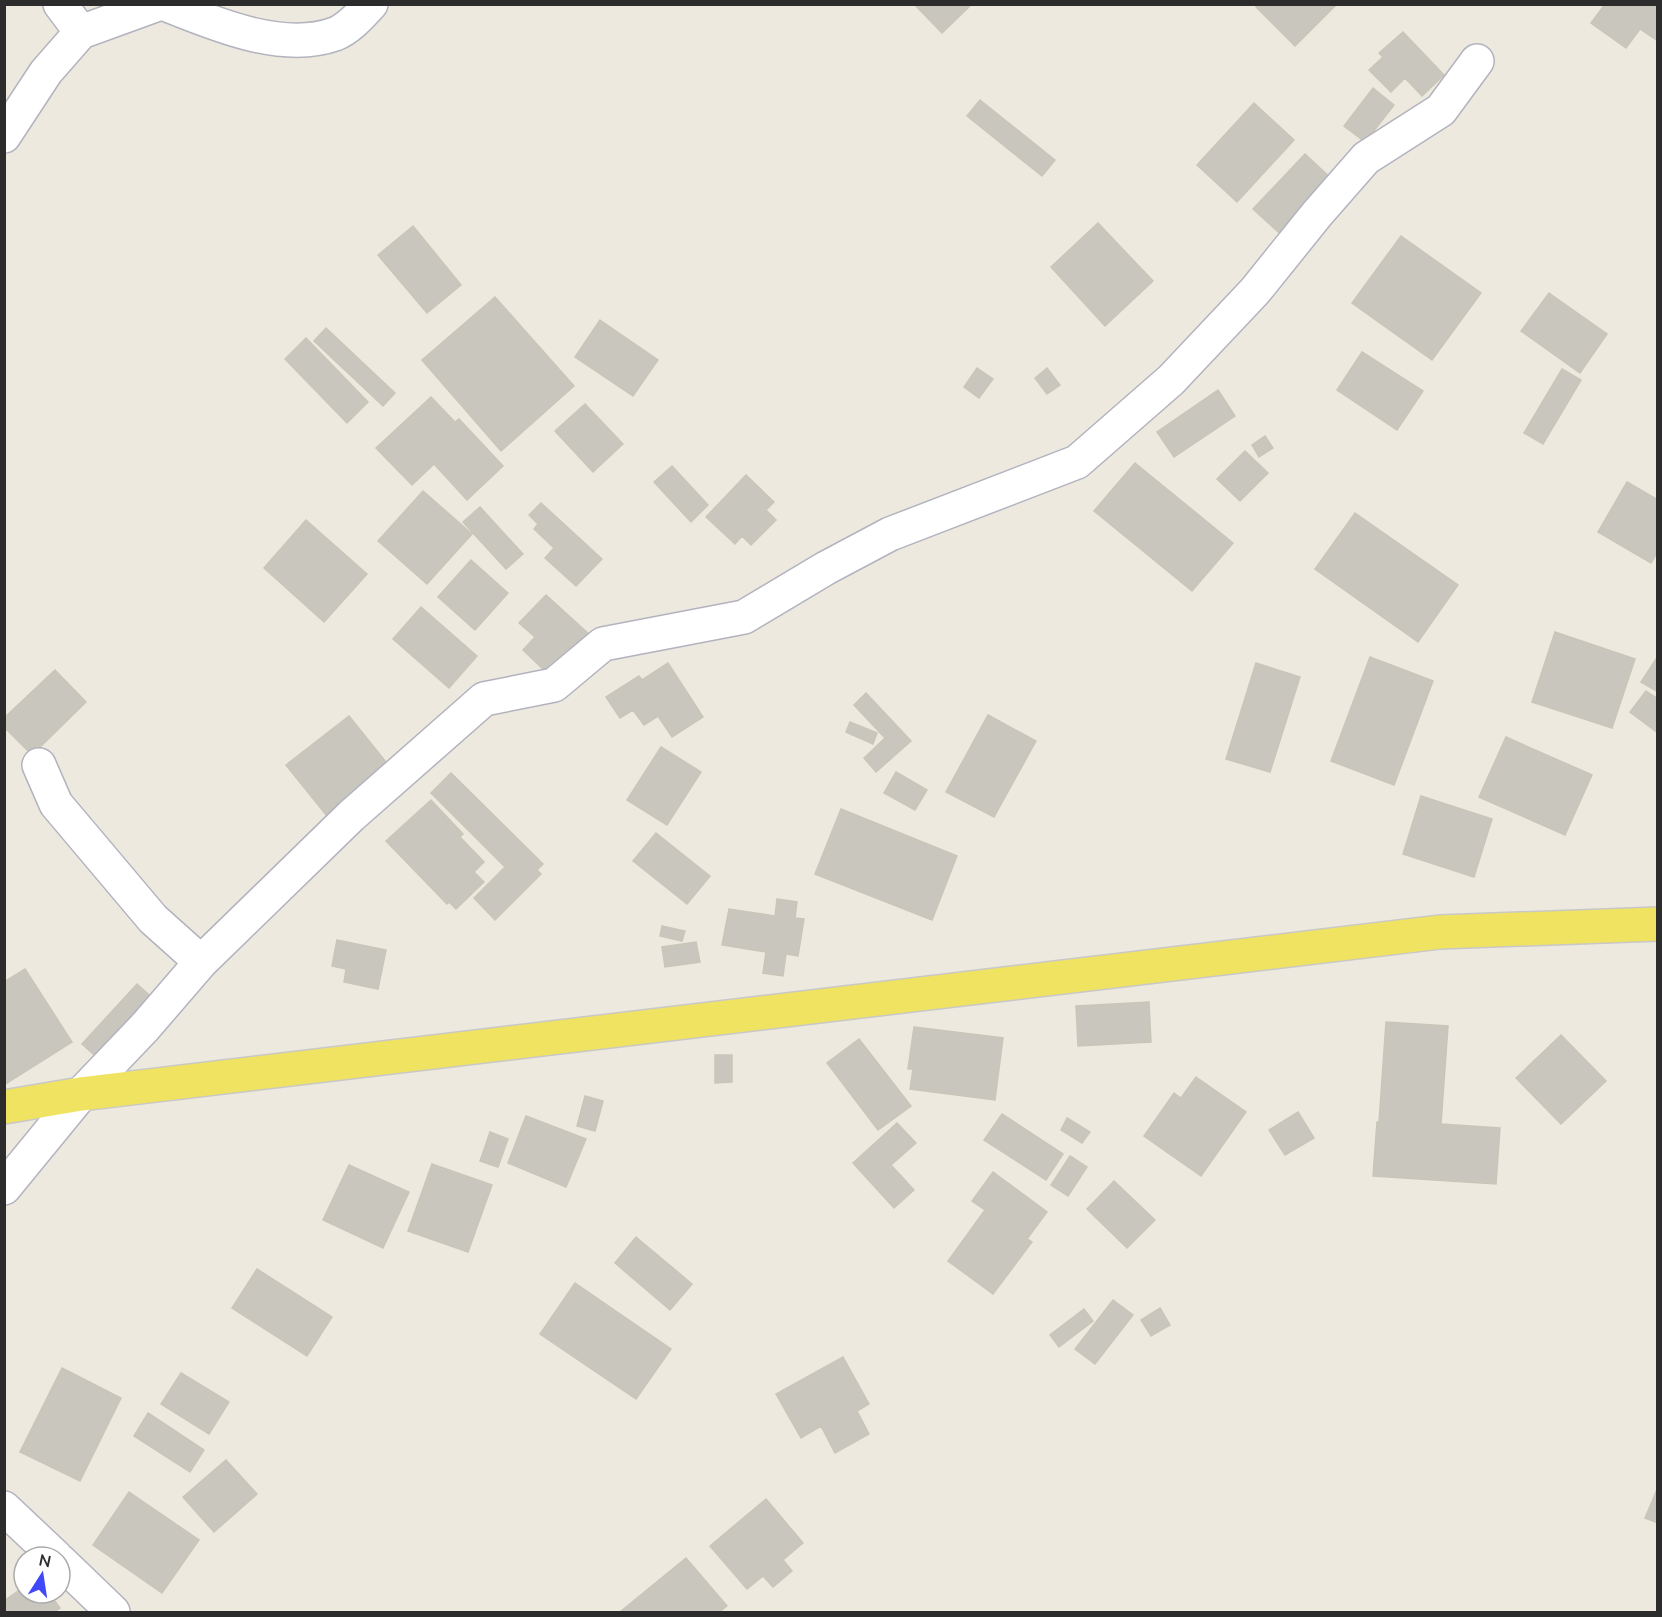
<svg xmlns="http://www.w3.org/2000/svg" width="1662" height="1617" font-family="'Nunito Sans',sans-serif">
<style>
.building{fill:#c9c6be;stroke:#c9c6b8;stroke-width:1.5}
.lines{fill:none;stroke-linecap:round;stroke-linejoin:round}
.minor-casing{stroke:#b2b3bf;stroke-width:36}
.major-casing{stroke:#c8c8c8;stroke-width:36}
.minor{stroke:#fff;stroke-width:33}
.major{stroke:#f0e361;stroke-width:33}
</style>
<rect width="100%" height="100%" fill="#eee9df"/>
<path class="building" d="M914 4H972L942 33Z
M1258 4H1337L1295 46 1256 7Z
M1605 4H1658V41L1640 29 1626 48 1591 23Z
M1403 32 1444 75 1422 96 1405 78 1391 92 1369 70 1383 57 1379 53Z
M1373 88 1394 105 1365 142 1344 126Z
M980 100 1055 160 1042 176 967 116Z
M1254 103 1294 140 1237 202 1197 165Z
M1305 154 1336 183 1285 238 1253 209Z
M1098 223 1153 281 1105 326 1051 267Z
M413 226 461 285 427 313 378 255Z
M1401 236 1481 293 1432 360 1352 303Z
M1549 293 1607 334 1580 373 1521 331Z
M495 297 574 386 501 451 422 360Z
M600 320 658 360 633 396 575 357Z
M326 328 395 393 383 406 314 341Z
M306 338 368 402 347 423 285 359Z
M1362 352 1423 391 1397 430 1337 390Z
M977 368 993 379 979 398 964 387Z
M1047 368 1060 385 1047 394 1035 378Z
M1562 369 1581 380 1543 444 1524 433Z
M1218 390 1235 416 1174 457 1157 432Z
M431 397 455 422 459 419 503 466 467 500 434 464 412 485 376 448Z
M585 404 623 444 593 472 555 431Z
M1265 436 1273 448 1259 457 1252 445Z
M1245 451 1268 473 1240 501 1217 479Z
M1135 463 1233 543 1192 591 1094 511Z
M672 466 708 505 691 522 654 482Z
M746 475 774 502 766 510 776 520 751 545 742 536 735 544 706 517Z
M1627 482 1658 500V551L1651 563 1598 532Z
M423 491 472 534 427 584 378 541Z
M541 503 602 559 576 586 545 558 554 548 534 529 538 524 529 515Z
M480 507 523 554 506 569 463 522Z
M1355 513 1458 585 1418 642 1315 569Z
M306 520 367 574 324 622 264 568Z
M471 560 508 593 475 630 438 597Z
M546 595 590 635 563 663 559 659 546 672 523 650 535 637 519 623Z
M421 607 477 656 449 688 393 639Z
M1555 632 1635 659 1612 728 1532 702Z
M1658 656V692L1641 682Z
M1370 657 1433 681 1394 785 1331 761Z
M668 663 703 717 672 737 658 716 644 725 633 710 620 718 606 697 639 676 642 680Z
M1256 663 1300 677 1270 772 1226 759Z
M55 670 86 702 32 755 4 727V718Z
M1646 691 1658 699V733L1630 712Z
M866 693 911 741 876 772 864 758 885 738 854 705Z
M988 715 1036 741 994 817 946 792Z
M349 716 390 767 327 816 286 765Z
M850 722 877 733 873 744 846 732Z
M1506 737 1592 775 1565 835 1479 797Z
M661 747 701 772 667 825 627 800Z
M896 772 927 790 915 810 884 793Z
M451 773 543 864 537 870 541 874 495 920 474 898 505 867 431 793Z
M1421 796 1492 819 1474 877 1403 854Z
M431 800 463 834 460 837 484 862 474 872 484 882 456 909 449 902 447 904 386 841Z
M841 809 957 856 932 920 815 874Z
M656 833 710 876 687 904 633 861Z
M777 899 797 902 795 918 804 919 798 956 786 954 783 976 763 973 766 952 722 945 729 909 775 916Z
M662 926 685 931 682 941 660 936Z
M337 940 386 950 378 989 344 982 346 969 332 966Z
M696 942 700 962 665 967 662 947Z
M25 969 72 1042 4 1085V982Z
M137 984 157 1002 102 1062 82 1044Z
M1149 1002 1151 1042 1078 1046 1076 1006Z
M1386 1022 1448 1026 1441 1124 1500 1128 1496 1184 1373 1176 1377 1122H1379Z
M914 1027 1003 1038 995 1100 910 1089 913 1069H908Z
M1561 1035 1606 1081 1561 1124 1516 1078Z
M859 1039 911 1106 878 1130 827 1063Z
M715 1055H732V1082L715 1083Z
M1196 1077 1246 1112 1201 1176 1144 1136 1174 1093 1181 1098Z
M585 1096 603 1101 595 1131 577 1126Z
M1298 1112 1314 1138 1285 1155 1269 1130Z
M1002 1114 1063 1154 1046 1180 984 1140Z
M526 1116 586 1139 566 1187 508 1163Z
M1067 1118 1090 1132 1082 1143 1061 1130Z
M897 1123 916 1143 891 1165 914 1190 894 1208 853 1163Z
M490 1132 508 1139 498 1167 480 1161Z
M1070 1156 1087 1167 1068 1196 1051 1185Z
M432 1164 492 1185 468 1252 408 1231Z
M349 1165 409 1192 383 1248 323 1220Z
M993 1172 1047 1212 1027 1239 1032 1242 993 1294 948 1261 985 1210 972 1201Z
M1114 1181 1155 1220 1127 1248 1087 1209Z
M636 1237 692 1284 670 1310 615 1263Z
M257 1269 332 1317 307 1356 232 1308Z
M575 1283 671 1349 636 1399 540 1334Z
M1113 1300 1133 1315 1095 1364 1075 1349Z
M1160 1308 1170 1325 1151 1336 1141 1320Z
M1084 1309 1093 1321 1059 1347 1050 1335Z
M843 1357 869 1404 857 1411 869 1434 835 1453 821 1426 801 1438 776 1394Z
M62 1368 121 1398 80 1481 20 1452Z
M181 1373 229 1402 209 1434 161 1404Z
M148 1413 204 1450 190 1472 134 1436Z
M226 1460 257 1494 214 1532 183 1497Z
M1658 1487V1523L1645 1518Z
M129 1492 199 1540 162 1593 93 1545Z
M766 1499 803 1543 783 1560 792 1571 773 1587 763 1576 747 1589 710 1546Z
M686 1558 727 1606 719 1612H620Z
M24 1587V1593H49L60 1608 54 1612H4V1601Z"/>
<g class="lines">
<defs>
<path id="minor" d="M60 4 81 32
M165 4C215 24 282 53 335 34 348 29 361 15 371 4
M4 136 46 72 81 32 158 4
M39 765 56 804 153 919 201 962
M4 1188 81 1094 145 1027 201 962 351 816 484 699 554 685 603 644 744 617 826 568 890 534 1077 462 1171 380 1255 291 1317 214 1366 158 1441 110 1477 61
M4 1508 56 1557
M60 1561 113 1612"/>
<path id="major" d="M4 1107 81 1094 1440 932 1658 924"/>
</defs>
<use href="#minor" class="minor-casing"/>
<use href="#major" class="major-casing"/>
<use href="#minor" class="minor"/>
<use href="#major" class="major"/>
</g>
<rect width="1662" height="1617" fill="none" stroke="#2c2c2c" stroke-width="12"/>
<g transform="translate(42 1575) rotate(12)"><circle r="28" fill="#ffffff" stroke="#ababab" stroke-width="1.5"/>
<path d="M0-4.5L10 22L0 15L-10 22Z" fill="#4048f9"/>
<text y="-9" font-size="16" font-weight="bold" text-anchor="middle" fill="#2c2c2c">N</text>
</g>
</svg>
